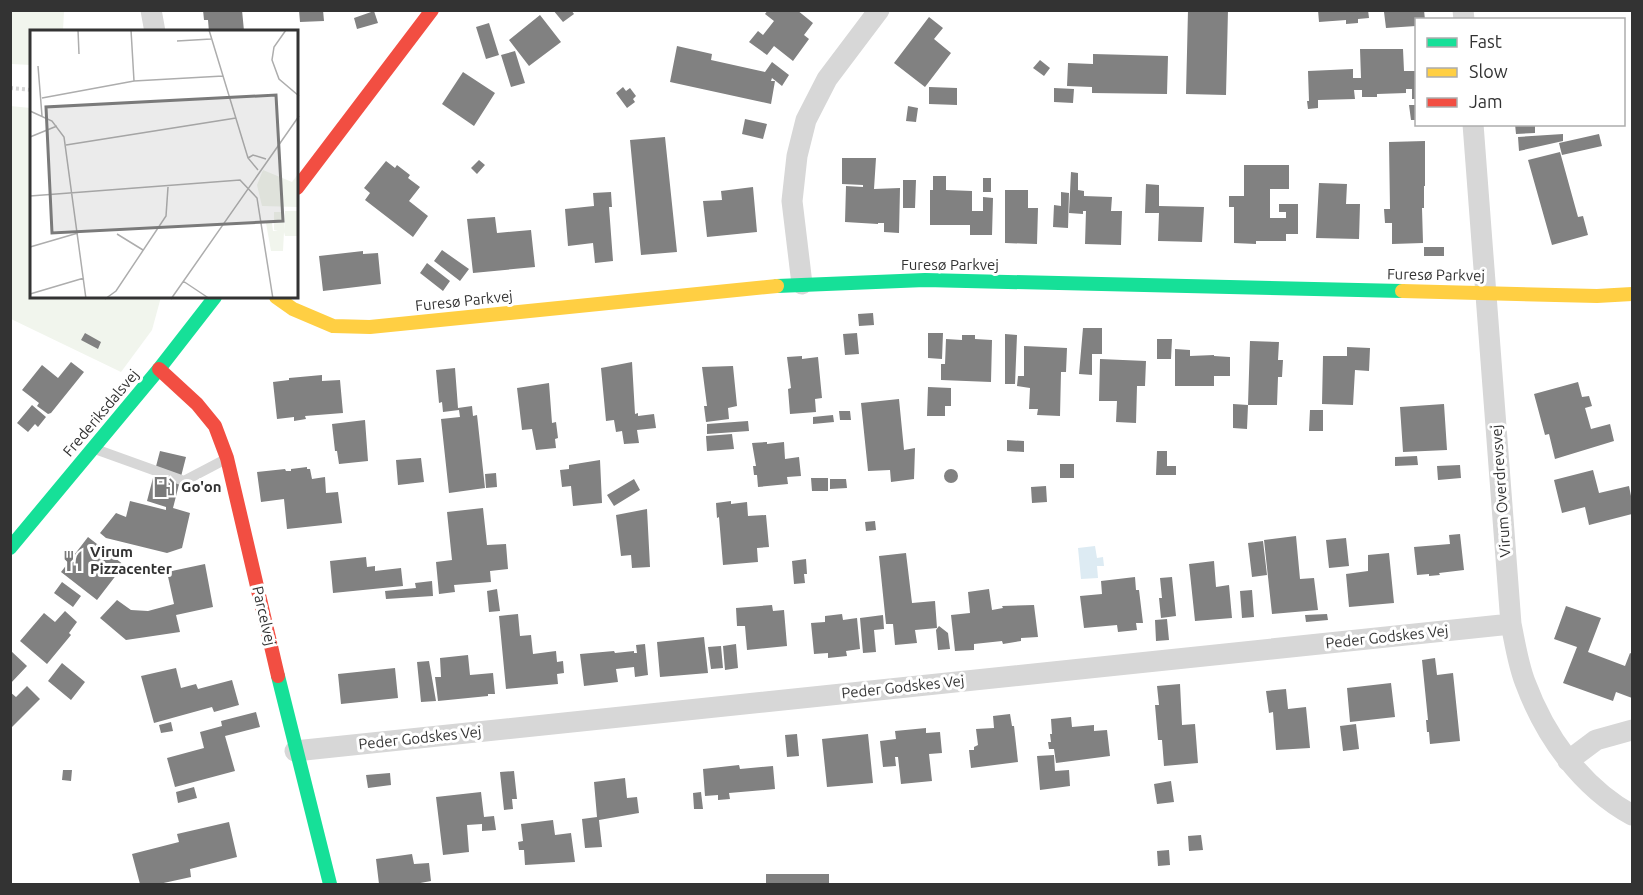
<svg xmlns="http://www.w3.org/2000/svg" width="1643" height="895" font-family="Ubuntu,sans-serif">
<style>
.green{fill:#f1f5ed}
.water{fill:#ddebf3}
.building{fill:#818181}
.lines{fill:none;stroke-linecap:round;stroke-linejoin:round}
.path{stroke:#d6d6d6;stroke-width:4;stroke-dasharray:3 3;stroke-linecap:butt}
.lane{stroke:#d7d7d7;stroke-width:10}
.street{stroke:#d7d7d7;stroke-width:21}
.fast{stroke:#16e098;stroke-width:14}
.slow{stroke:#ffcf43;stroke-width:14}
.jam{stroke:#f24e42;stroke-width:14}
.labels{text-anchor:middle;stroke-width:6;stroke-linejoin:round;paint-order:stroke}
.street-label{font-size:15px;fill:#333;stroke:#fff}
.poi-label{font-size:15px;font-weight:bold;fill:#333;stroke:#fff;text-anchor:start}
.inset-road{fill:none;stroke:#adadad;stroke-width:1.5}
.view{fill:#7a7a7a;fill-opacity:0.15;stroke:#7a7a7a;stroke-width:3}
.inset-edge{fill:none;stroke:#333;stroke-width:3}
</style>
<rect width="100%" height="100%" fill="#fff"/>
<path class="green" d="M10 11H64L63 31 32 32 31 65 11 64Z
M10 106 31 108 32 297H161L152 330 121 372 11 319Z"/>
<path class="water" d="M1095 546 1097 558 1103 557 1104 566H1097L1098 578 1081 579 1078 548Z"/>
<path class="building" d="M203 10H242L244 31 209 32 208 20H204Z
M299 10H323L324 21 300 22Z
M553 10H571L574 14 563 22Z
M768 10H797L813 23 804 35 809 39 793 61 774 46 767 55 749 42 758 31 763 35 774 21 765 14Z
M1188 10H1228L1226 95 1186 94Z
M1318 10H1368L1369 18 1358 19V23L1346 24V20L1319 22Z
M1424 10 1425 20H1416V26L1386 28 1384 12Z
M374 11 378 23 357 29 354 18Z
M540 15 561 42 529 66 509 40Z
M929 17 943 28 934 39 951 53 925 87 894 63Z
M489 23 499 55 486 59 476 27Z
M677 46 712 54 711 60 765 72 772 62 789 75 782 86 772 78 771 81H775L771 104 670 82Z
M1360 49H1403L1404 71H1416V99H1412V89H1406V93L1377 94V97H1362V90H1354L1355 99 1318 100V108L1308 109 1307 101H1309L1308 71 1353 69V78H1361Z
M515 51 525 83 511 87 501 55Z
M1093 54 1168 56 1167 94 1092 93V87L1067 86 1068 63 1093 64Z
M1040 60 1050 68 1044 76 1033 68Z
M463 72 495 93 474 126 442 104Z
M623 87 626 91 630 88 636 96 633 99 635 102 627 108 616 93Z
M929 87 957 88V105L929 104Z
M1054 88 1074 89 1073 103 1054 102Z
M1409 105H1416V120H1411Z
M908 106 918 108 916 122 906 121Z
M745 119 767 124 763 139 742 134Z
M1515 124H1535V133L1516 134Z
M1563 134V141L1519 151 1518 137Z
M1599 134 1602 146 1562 155 1559 143Z
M665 137 677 252 641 255 630 140Z
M1425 141V186H1424V208H1422L1423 243 1392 244V223H1385L1384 209H1390L1389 142Z
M1560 152 1578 217 1583 216 1588 235 1552 245 1528 160Z
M842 158H876L874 189 900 188 899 233 884 232V223H878V224L845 222 846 186 863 187V185L842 184Z
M479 160 485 165 477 174 471 168Z
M386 161 395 168 397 165 410 175 408 178 420 187 409 201 428 216 413 237 365 200 370 193 364 188Z
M1244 165H1289V189H1270V218H1286V212H1279V204H1298V234H1286V241H1256V244L1234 243V207H1229V196H1244Z
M1071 172 1078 173V190L1084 191V196L1112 197 1111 211H1122L1121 245 1085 244 1086 211H1083V214L1069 213Z
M933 176H946V190L972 191V211H983V197L993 198 992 235H970V225H930V190H933Z
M983 178H991V192H983Z
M903 180H916L915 208H903Z
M1319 183 1347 184 1346 204H1360L1359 239 1316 238Z
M1146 184 1159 185V206L1204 207 1202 242 1158 241 1159 213H1145Z
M753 187 757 232 707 237 703 201 722 200 721 191Z
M1005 190H1028V208H1038L1037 244 1005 243Z
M611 192 612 207H609L613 261 595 263 593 243 568 246 565 209 594 206 593 193Z
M1061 192 1069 193 1068 228 1053 227 1054 205 1061 206Z
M495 217 497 233 531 230 535 267 473 273 467 219Z
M1424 247H1444V256H1424Z
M442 250 469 269 460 281 434 261Z
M363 251V254L378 253 381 284 323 291 319 256Z
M427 263 450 281 443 291 420 273Z
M873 313 874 325 859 326 858 314Z
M1083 328H1102V354H1092V375L1079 374Z
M85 333 101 342 98 349 81 340Z
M857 333 859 354 845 355 843 334Z
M928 333H943L942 359 928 358Z
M1005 334 1017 335 1015 384H1005Z
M962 335H975V339L992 340 991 382 941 380V364H945L946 339 962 340Z
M1157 339H1172L1171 359H1157Z
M1250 341 1279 342 1278 360H1283L1282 377H1278L1277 405H1248Z
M1024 346 1067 348 1066 372H1061L1060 416 1037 415 1038 409H1029L1030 388 1017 386 1018 376H1024Z
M1347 347 1370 348 1369 371 1355 370 1353 405 1322 404 1323 356H1347Z
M1175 349 1190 350V356L1214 355V356L1230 357V376H1214V386H1175Z
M802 356V359L818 357 822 398 815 399 816 412 790 414 788 389 791 388 787 357Z
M1100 359 1146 361 1145 386H1137L1136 423 1116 422 1117 401H1099Z
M71 362 84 372 51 413 48 414 37 406 39 403 22 390 42 365 58 378Z
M632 362 635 414 638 413V416L654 414 656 428 637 430 639 443 624 444 622 431 616 432 614 420 606 421 601 368Z
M733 366 737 406 728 408 729 419 706 422 704 406H707L702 367Z
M455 368 458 408 472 406 473 416 477 415 485 488 449 493 441 419 460 417 459 410 443 412 442 402 439 403 436 370Z
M322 375V381L340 380 343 413 305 416 306 419 294 421V417L277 419 273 382 289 380V378Z
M1578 382 1582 397 1589 396 1592 406 1585 408 1591 429 1610 424 1614 441 1555 459 1549 434 1545 435 1534 394Z
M549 383 552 423 556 422 558 438 555 439 556 448 536 450 532 429 522 430 517 388Z
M928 387 951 388V406H945V416H927Z
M899 399 904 450 915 448 914 479 891 482 890 470 868 471 861 403Z
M1233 404 1248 405 1247 429 1233 428Z
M1444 404 1447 450 1403 452 1400 407Z
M32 405 46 417 38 427 35 424 28 432 17 423Z
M1310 410H1323V431H1309Z
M839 411H850L851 420H840Z
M833 415 834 422 813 424V417Z
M365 420 368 461 339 464 337 451H335L332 424Z
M748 421 749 431 707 434V424Z
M732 434 734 449 707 451 706 436Z
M1007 440 1024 441V452L1007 451Z
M767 442V444L784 442 785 459 799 457 801 476 787 477 788 484 758 487 757 475H754L753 466H756L752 443Z
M160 451 186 457 173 508 190 513 182 548 167 553 106 538 100 533 116 513 126 517 130 501 166 510V507L147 501Z
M1157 451H1167V466H1176V475H1156Z
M1417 456 1418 465 1395 466V457Z
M421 458 424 482 398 485 396 460Z
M600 460 602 503 573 506 571 486 562 487 560 470 569 469V465Z
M1060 464H1074V478H1060Z
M1460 465 1461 478 1438 480 1437 466Z
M307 467V469H310L312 479 325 477 326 493 338 492 342 523 287 529 284 499 261 502 257 472 285 469 286 471H291V469Z
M944 476a7 7 0 1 1 14 0a7 7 0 1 1-14 0Z
M1593 470 1599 493 1629 486 1632 501V514L1589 525 1585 507 1562 513 1554 480Z
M496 473 497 487 486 488 485 474Z
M811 478H828V491H812Z
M634 479 640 490 614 506 607 495Z
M830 479H846L847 488 830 489Z
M1046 486 1047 502 1032 503 1031 487Z
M731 501V504L747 502 748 516 766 515 769 547 757 548 758 562 723 565 719 517 717 518 716 503Z
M483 508 487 545 506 544 508 569 490 571 491 582 454 585 455 592 439 594 436 562 452 560 447 512Z
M647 509 650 567 632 568 631 555 621 556 616 515Z
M875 521 876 530 866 531 865 522Z
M1460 534 1464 570 1439 573 1440 575 1429 576V574L1417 575 1414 547 1450 544 1449 535Z
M1296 536 1300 579 1314 578 1318 610 1272 614 1264 540Z
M88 537 124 565 97 600 61 572Z
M1346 538 1349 566 1329 568 1326 540Z
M1263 541 1267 575 1252 577 1248 543Z
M906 553 912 603 935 601 937 628 915 630 917 643 895 645 893 624H886L879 556Z
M1389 553 1394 603 1349 607 1346 574 1368 571V555Z
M366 557 367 567 375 566V571L401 568 403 586 333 593 330 561Z
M806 559 807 574H804L805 583 794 584 792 561Z
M1214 561 1216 587 1229 585 1232 618 1195 621 1189 564Z
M205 564 213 607 176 615 180 632 126 640 100 618 117 600 131 610 148 611 174 604 167 572Z
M1135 577 1136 590H1139L1143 623H1136L1137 630 1118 632 1117 625 1084 628 1080 596 1102 594 1101 581Z
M1172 577 1176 616 1161 618 1159 598H1162L1160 578Z
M432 581 433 596 386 599 385 591 416 588 415 583Z
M62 582 81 596 73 607 54 593Z
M497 589 500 611 489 612 487 591Z
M989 589 992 610 1003 608 1002 606 1034 605 1038 637 1021 638V641L1003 644 1002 641 974 644V650L955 651 951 615 970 613 968 592Z
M1252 590 1254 617 1242 618 1240 591Z
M772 605 773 611 784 610 787 646 747 650 745 626H737L736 608Z
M1566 606 1601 618 1588 652 1625 666 1630 653 1632 654V698L1616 692 1613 701 1563 683 1577 647 1554 639Z
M65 611 77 622 69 633 71 635 47 664 20 641 44 613 55 622Z
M518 614 520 636 531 635 533 654 556 651 557 662 563 661 564 673 557 674 558 684 506 689 499 616Z
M842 614 843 620 857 618 860 649 846 651 847 656 828 658V653L814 654 811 623 825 622V616Z
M1327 614 1328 620 1306 622 1305 615Z
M883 615 884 629 874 630 876 652 863 653 860 618Z
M1167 619 1169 640 1156 641 1155 620Z
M939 626 948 633 950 649 938 650 936 630Z
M704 637 708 673 660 677 657 642Z
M645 644 648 675 635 677 634 667 616 669 618 682 584 686 580 654 614 651 615 653 634 651V653H637L636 645Z
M736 644 738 668 725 670 723 646Z
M721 646 723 668 711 669 708 647Z
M10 650 27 666 10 684Z
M468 655 470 675 493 673 495 694H488V696L438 701 435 677H441L440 658Z
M1435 658 1437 675 1453 673 1460 741 1430 744 1429 732H1427L1426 720H1428L1422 660Z
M429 661 436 701 421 702 417 662Z
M62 663 85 682 71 700 48 681Z
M176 668 181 688 196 684 198 689 232 680 239 705 214 712 212 707 154 723 141 676Z
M395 668 398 698 341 704 338 674Z
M1391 683 1395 717 1350 722 1347 688Z
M1180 684 1182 725 1195 724 1198 763 1164 766 1162 740H1158L1155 705H1159L1157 686Z
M27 686 40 699 10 729V692L16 697Z
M1286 689 1288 709 1306 707 1310 748 1276 750 1273 712 1269 713 1266 691Z
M256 712 260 727 225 736 235 771 175 787 167 758 204 748 200 732 222 726 221 721Z
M1010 714 1012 726H1014L1018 762 971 768 969 750H974V747L978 745 976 729 994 728 993 716Z
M1071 717 1072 727 1094 725V731L1107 730 1110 756 1056 763 1054 749H1049L1048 742H1051L1050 734H1052L1051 719Z
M171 722 173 731 161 733 159 725Z
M1356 724 1359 749 1343 751 1340 726Z
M926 728V733L940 732 942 753 929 754 932 781 901 784 898 757H895L896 766 883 767 880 741 896 739 895 731Z
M797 734 799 756 787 757 785 735Z
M868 734 873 783 827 787 822 739Z
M1054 755 1055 771 1069 770 1070 786 1040 790 1037 756Z
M739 765 740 769 773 766 775 789 729 793 730 799 718 800V795L705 796 703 769Z
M63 770H72L71 781 62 780Z
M514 771 517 799H512L513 809 504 810 500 772Z
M390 773 391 785 368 788 366 775Z
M625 778 627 798 637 797 639 813 599 820 602 847 585 848 582 819 597 817 594 782Z
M1171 781 1174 802 1157 804 1154 784Z
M194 787 197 798 178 803 176 792Z
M481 792 484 817 494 816 496 830 482 831V824L467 825 469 852 443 855 436 797Z
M701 792 703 809H694L693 793Z
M553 820 555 835 571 833 575 862 525 865 524 850H519L518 842 523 841 521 824Z
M229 822 237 857 190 869 191 877 159 884H140L132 854 179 842 177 834Z
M1201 835 1203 850 1189 851 1188 836Z
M1169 850 1170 865 1158 866 1157 851Z
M412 854 414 864 429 863 431 881 415 884H379L376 859Z
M766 874H829V884H766Z"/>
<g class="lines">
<path class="path" d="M10 88 32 90"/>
<path class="lane" d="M95 449 184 481 224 460"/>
<path class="street" d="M151 10 155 32
M1463 10 1464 20
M1473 124 1511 624C1515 643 1518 664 1525 682 1545 736 1581 787 1632 815
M802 284 792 201 797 156 806 120 827 79 879 10
M295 751 1511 624
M1568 761 1596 740 1632 730"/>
<path class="fast" d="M777 286 925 280 1402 291
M10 548 159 369 215 297
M278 676 330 884"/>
<path class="slow" d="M1402 291 1597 296 1632 294
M276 297 293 309 333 326 370 327 777 286"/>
<path class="jam" d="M297 188 432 10
M159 369 197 404 215 426 227 458 278 676"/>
</g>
<defs>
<symbol id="fuel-bare" viewBox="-9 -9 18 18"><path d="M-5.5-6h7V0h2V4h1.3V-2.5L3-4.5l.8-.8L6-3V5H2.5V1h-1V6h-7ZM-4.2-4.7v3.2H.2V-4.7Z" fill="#7a7a7a" stroke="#fff" stroke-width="2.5" paint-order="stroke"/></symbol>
<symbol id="restaurant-bare" viewBox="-9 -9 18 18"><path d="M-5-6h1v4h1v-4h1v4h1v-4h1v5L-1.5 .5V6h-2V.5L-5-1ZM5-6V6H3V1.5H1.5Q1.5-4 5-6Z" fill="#7a7a7a" stroke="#fff" stroke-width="2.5" paint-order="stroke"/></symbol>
</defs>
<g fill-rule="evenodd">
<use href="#fuel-bare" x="149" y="472" width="30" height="30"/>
<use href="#restaurant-bare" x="58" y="546" width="30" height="30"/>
</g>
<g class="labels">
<g class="street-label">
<text x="950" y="270">Furesø Parkvej</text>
<text transform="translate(1436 275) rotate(1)" y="5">Furesø Parkvej</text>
<text transform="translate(464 301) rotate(-6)" y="5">Furesø Parkvej</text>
<text transform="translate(101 413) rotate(-50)" y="5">Frederiksdalsvej</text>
<text transform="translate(1501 491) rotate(-94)" y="5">Virum Overdrevsvej</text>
<text transform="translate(264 616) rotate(77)" y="5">Parcelvej</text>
<text transform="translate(1387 637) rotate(-6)" y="5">Peder Godskes Vej</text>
<text transform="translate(903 687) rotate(-6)" y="5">Peder Godskes Vej</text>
<text transform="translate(420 738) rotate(-6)" y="5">Peder Godskes Vej</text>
</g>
<g class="poi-label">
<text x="181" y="492">Go'on</text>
<text x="90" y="557">Virum<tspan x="90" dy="17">Pizzacenter</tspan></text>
</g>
</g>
<g transform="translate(30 30)">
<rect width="268" height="268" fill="#fff"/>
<path d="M233 140 262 152 268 144V177L232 176 227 155ZM255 181H268V206H255L254 202 253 221H241L236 193H242L243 201H248L244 200V182H254L255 201Z" fill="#f1f5ed"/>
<path class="inset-road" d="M48 0 49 24M101 0 104 51M179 0 218 128 228 140M256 0 244 17 242 30 249 49 269 66M147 11 181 9M8 36 12 86M12 68 104 51 193 46M0 81 22 91 34 107 56 269M0 107 27 96M36 115 206 88M218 128 223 125 236 129M0 166 210 150 227 168 243 269M87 204 113 220M0 217 48 203M153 251 180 269M0 264 54 248M75 269 86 261 136 186 138 157M141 269 269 86"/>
<path class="view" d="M246 65 253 191 22 203 16 77Z"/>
<rect width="268" height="268" class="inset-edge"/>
</g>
<rect width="1643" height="895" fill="none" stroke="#333333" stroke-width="24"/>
<rect x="1415" y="18" width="210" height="108" fill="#ffffff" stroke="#adadad" stroke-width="1.5"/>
<rect x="1427" y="38" width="30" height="9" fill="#16e098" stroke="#adadad" stroke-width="1.5"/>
<text x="1469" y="48" font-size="18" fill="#333333">Fast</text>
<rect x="1427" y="68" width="30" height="9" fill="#ffcf43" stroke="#adadad" stroke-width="1.5"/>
<text x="1469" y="78" font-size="18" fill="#333333">Slow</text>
<rect x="1427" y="98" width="30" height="9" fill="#f24e42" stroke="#adadad" stroke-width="1.5"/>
<text x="1469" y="108" font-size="18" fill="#333333">Jam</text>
</svg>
